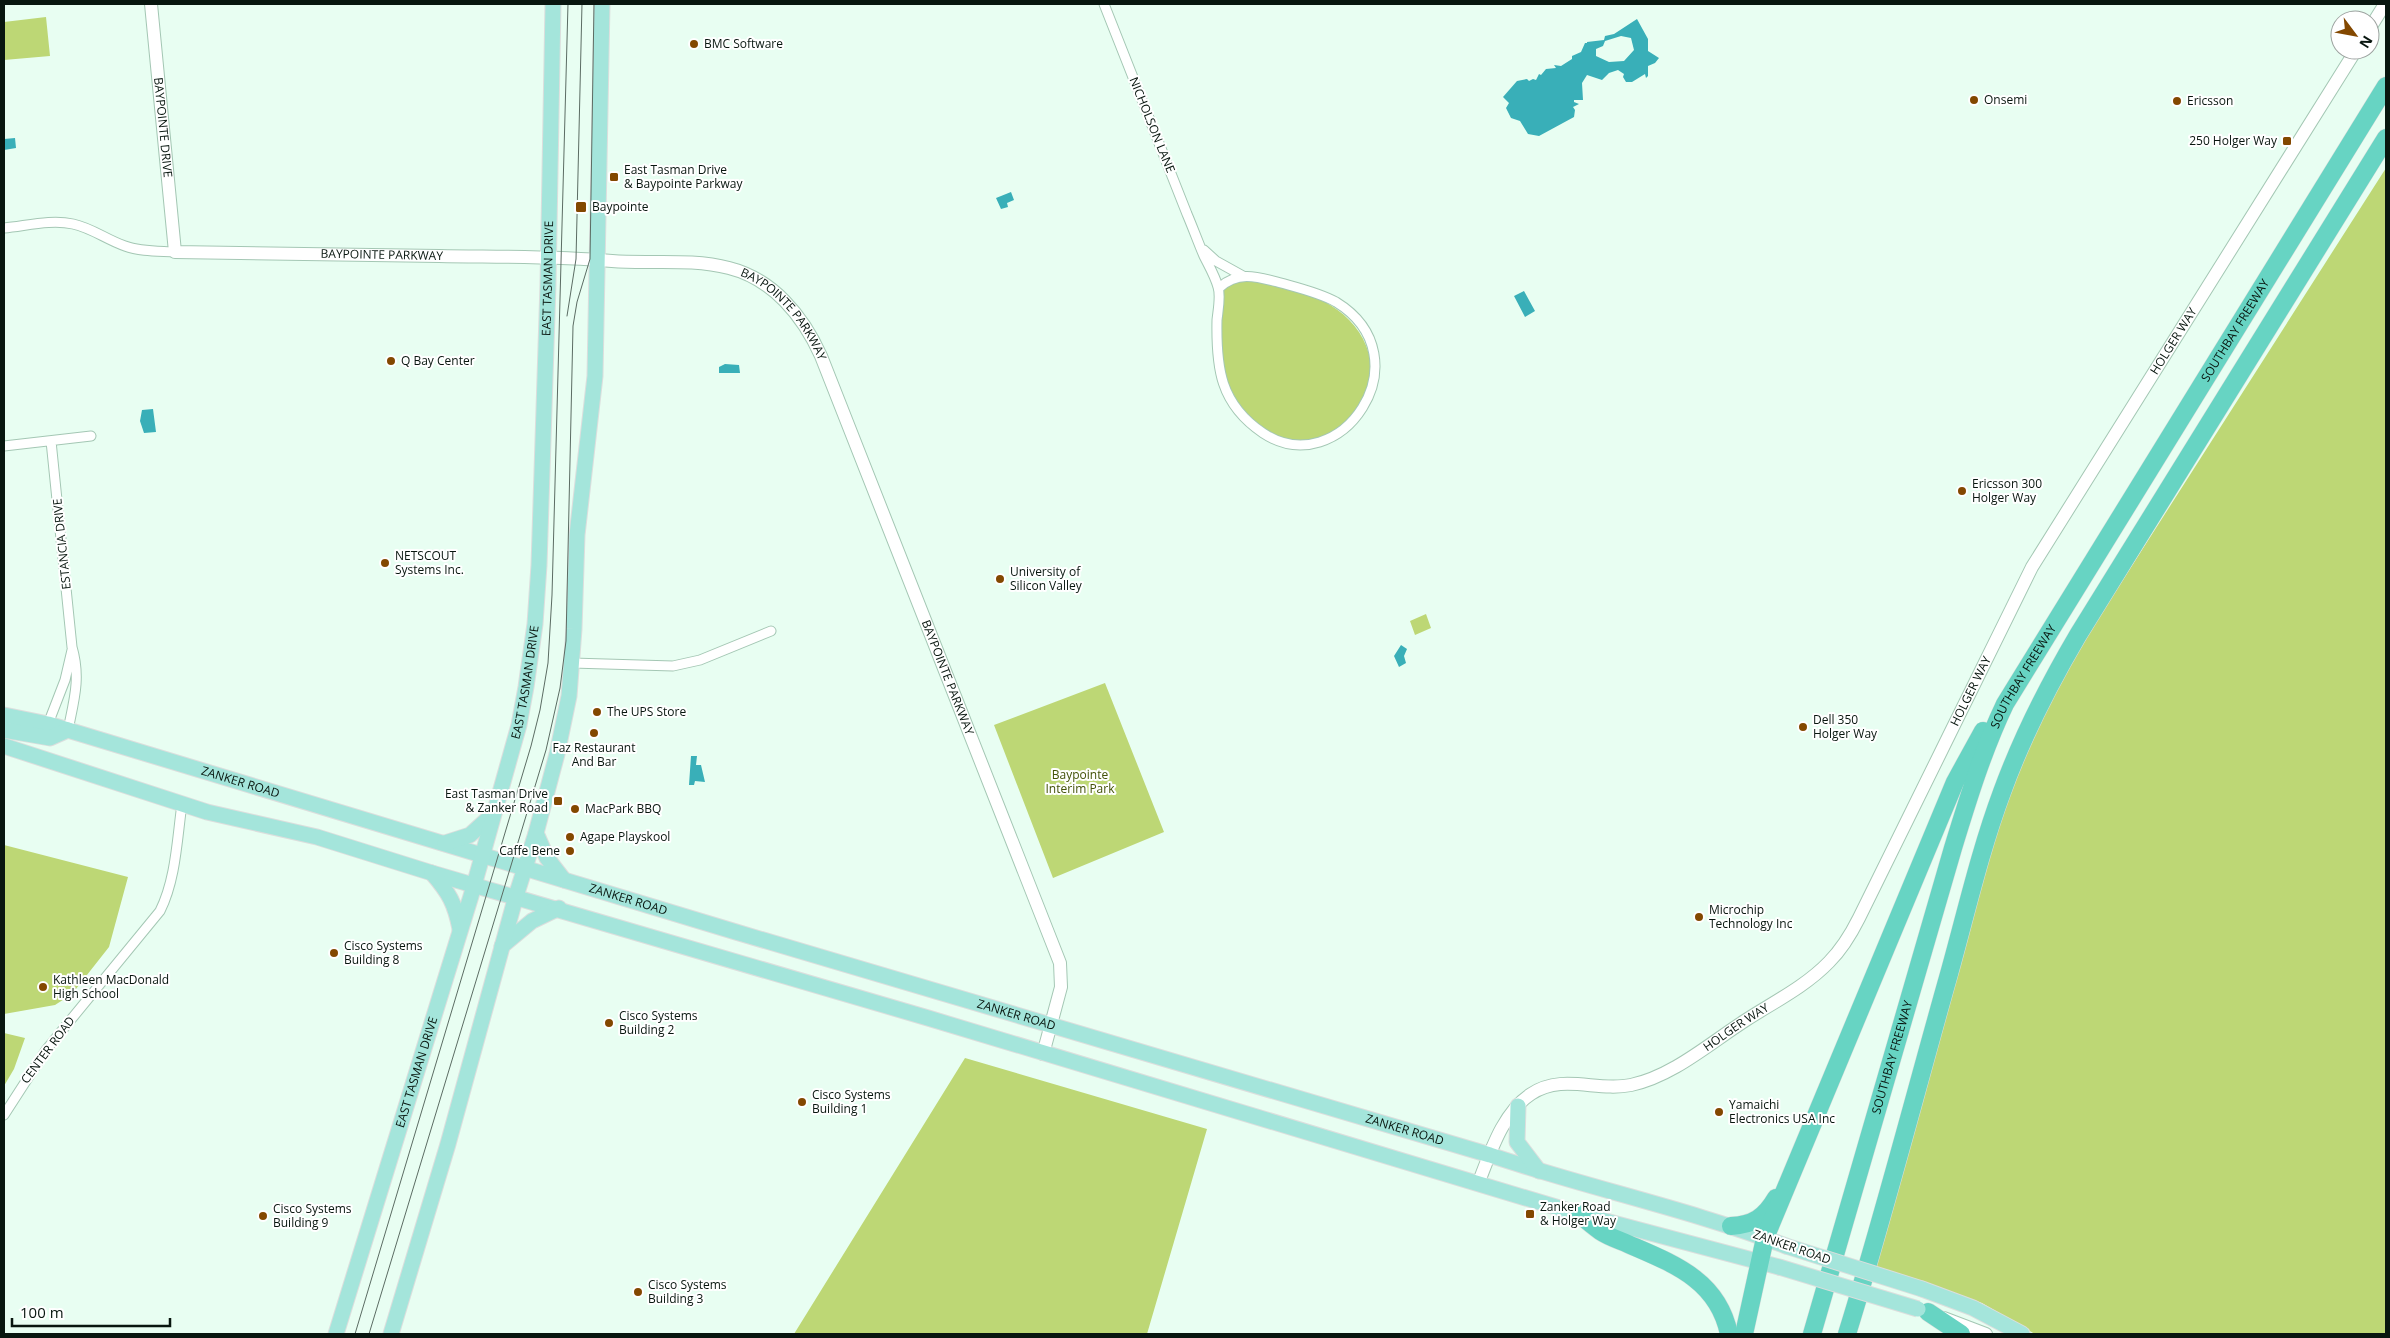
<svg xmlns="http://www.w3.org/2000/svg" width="2390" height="1338" font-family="'Open Sans',sans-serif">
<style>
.green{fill:#bdd775}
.water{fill:#39afb8;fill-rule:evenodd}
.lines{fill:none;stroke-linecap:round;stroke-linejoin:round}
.street-casing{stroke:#a4c7b4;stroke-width:11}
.secondary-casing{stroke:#a4c7b4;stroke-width:14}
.primary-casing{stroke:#dcdedd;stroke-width:17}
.highway-casing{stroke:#dcdedd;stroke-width:19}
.street{stroke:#fff;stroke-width:9}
.secondary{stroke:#fff;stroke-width:12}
.primary{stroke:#a4e5db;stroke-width:15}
.highway{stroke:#67d4c3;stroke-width:18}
.tram{stroke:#5b6c63;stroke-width:1}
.primary-bridge-casing{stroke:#dcdedd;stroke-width:17;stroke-linecap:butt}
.primary-bridge{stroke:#a4e5db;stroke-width:15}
.poi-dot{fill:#834800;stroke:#fff;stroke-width:2}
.labels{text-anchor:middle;stroke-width:4;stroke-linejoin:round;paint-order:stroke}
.poi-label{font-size:12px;fill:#08160f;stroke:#fff;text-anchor:start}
.street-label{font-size:12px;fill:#08160f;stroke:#fff}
.park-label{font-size:12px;fill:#435208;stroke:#fff}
</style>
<rect width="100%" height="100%" fill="#e8fef2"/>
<path class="green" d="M46 17 50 56 4 60V22Z
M2386 168V1334H2035L1982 1303 1869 1265 2025 733Z
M1243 280C1291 283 1355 302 1369 354 1370 358 1372 364 1372 369 1372 402 1342 435 1310 441 1292 444 1274 436 1260 425 1214 388 1219 345 1222 291L1233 281Z
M1426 614 1431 628 1415 635 1410 621Z
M1105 683 1164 832 1053 878 994 725Z
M4 845 128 877 109 947 72 994 55 1005 4 1014Z
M4 1033 25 1038 14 1069 4 1086Z
M965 1058 1207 1129 1147 1334H794Z"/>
<path class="water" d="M1637 19 1648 39V51L1659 58 1655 63 1648 66V76L1646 78 1645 74 1632 82H1626L1623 77 1624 74 1618 70 1609 73 1602 80 1587 75 1582 83 1583 100H1574V102L1579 104 1573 107 1575 110 1574 117 1539 136 1528 134 1520 121 1511 118 1506 108 1509 103 1503 97 1517 81 1527 79 1529 81 1533 79 1536 80 1539 74 1541 75 1546 69 1556 68 1554 65 1561 66 1572 59V56L1581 52 1585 43H1587V42L1604 40 1605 36 1614 34ZM1621 36 1631 38 1634 50 1624 61 1609 62 1596 56V49L1603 46 1605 41Z
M15 138 16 148 4 150V139Z
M1011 192 1014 200 1007 203 1008 207 1001 209 996 198Z
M1524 291 1535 311 1525 317 1514 296Z
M725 364 739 365 740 373H719V367Z
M153 409 156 432 144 433 140 421 142 410Z
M1401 645 1407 649 1404 656 1406 663 1399 667 1394 656Z
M691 756H697L696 765H701L705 782 695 781 694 785H689Z"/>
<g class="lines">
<defs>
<path id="street" d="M1104 4C1132 74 1160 144 1187 214 1193 228 1198 242 1204 256 1209 266 1215 276 1218 287 1221 296 1218 310 1217 320 1216 368 1220 404 1263 433 1340 484 1427 358 1336 302 1320 293 1299 288 1281 283 1258 277 1238 270 1219 288
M4 228C26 226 51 219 73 224 92 228 107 240 125 246 141 252 159 251 175 252
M1204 250 1216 261 1243 276
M51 441 72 647C81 678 74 700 68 730
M4 446 91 436
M572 663 673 666 700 660 771 631
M48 724 65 680 72 650
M4 1115 46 1050 160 911C176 879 177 839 182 804"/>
<g id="secondary">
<path id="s1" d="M151 4 175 252C263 253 351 254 439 256 496 257 555 256 612 261 650 264 691 258 729 268 773 279 803 316 821 356L1060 963 1061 987 1043 1054"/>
<path d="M2370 28 2385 4"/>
<path id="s2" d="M1478 1184C1490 1154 1502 1113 1531 1094 1563 1073 1596 1092 1631 1085 1673 1076 1710 1043 1746 1020 1774 1002 1806 986 1829 962 1842 949 1851 934 1859 918L2032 567 2356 50"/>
<path d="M1944 1318 1986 1334"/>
</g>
<g id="primary">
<path id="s3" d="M4 715 48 724 736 932 1490 1155C1588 1188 1689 1209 1786 1246"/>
<path d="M4 730 50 738 68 730"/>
<path d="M4 746 207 812 317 837 432 873 928 1018 1579 1214 1779 1267"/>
<path d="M536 833 547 858 564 880"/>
<path d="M445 843 470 835 492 815"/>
<path d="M432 873C449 893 455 903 460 929"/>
<path d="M502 946 532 921 559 908"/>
<path d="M1518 1106 1517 1142 1539 1171"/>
<path d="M1922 1289 1973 1308 2022 1334"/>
<path id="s4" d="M336 1334 471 896 519 725 526 687 535 624 539 565 548 284 553 4"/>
<path d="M391 1334 448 1144 516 896 536 833 557 754 569 696 574 629 577 535 595 376 602 4"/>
</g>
<g id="highway">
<path d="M1579 1214C1586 1220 1593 1226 1600 1231 1609 1237 1619 1240 1628 1244 1674 1264 1718 1280 1729 1334"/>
<path d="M1731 1226C1753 1225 1765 1217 1776 1198"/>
<path d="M1928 1312 1961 1334"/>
<path d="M1744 1334 1765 1238 1955 782 1983 731"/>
<path id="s5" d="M1812 1334 1953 848C1968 799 1983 750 2005 704L2386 86"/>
<path d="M1847 1334C1884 1215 1915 1094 1949 974 1966 913 1980 851 2002 792 2022 737 2048 686 2078 635L2386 138"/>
</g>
</defs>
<use href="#street" class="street-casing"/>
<use href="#secondary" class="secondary-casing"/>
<use href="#primary" class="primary-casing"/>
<use href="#highway" class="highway-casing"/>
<use href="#street" class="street"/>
<use href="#secondary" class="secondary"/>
<use href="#primary" class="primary"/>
<use href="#highway" class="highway"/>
<path class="tram" d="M567 316 576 259 582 4
M355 1334 531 746 540 710 548 663 552 595 568 4
M369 1334 546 750 560 688 566 641 573 326 577 302 590 259 594 4"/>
<defs>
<path id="primary-bridge" d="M1786 1246 1922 1289
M1779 1267 1918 1309"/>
</defs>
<use href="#primary-bridge" class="primary-bridge-casing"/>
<use href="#primary-bridge" class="primary-bridge"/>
</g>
<g class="poi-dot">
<circle cx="694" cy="44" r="5"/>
<circle cx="1974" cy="100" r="5"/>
<circle cx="2177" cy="101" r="5"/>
<rect x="2282" y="136" width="10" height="10" rx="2.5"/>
<rect x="609" y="172" width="10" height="10" rx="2.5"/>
<rect x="575" y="201" width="12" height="12" rx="2.5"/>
<circle cx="391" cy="361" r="5"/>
<circle cx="1962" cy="491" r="5"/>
<circle cx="385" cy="563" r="5"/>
<circle cx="1000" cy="579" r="5"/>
<circle cx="597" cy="712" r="5"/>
<circle cx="1803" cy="727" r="5"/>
<circle cx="594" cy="733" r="5"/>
<rect x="553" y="796" width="10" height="10" rx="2.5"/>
<circle cx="575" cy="809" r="5"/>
<circle cx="570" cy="837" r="5"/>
<circle cx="570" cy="851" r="5"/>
<circle cx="1699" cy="917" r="5"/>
<circle cx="334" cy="953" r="5"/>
<circle cx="43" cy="987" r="5"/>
<circle cx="609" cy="1023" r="5"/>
<circle cx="802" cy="1102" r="5"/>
<circle cx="1719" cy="1112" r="5"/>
<rect x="1525" y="1209" width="10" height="10" rx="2.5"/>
<circle cx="263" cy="1216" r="5"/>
<circle cx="638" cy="1292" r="5"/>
</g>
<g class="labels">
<g class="poi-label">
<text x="704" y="48">BMC Software</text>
<text x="1984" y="104">Onsemi</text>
<text x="2187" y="105">Ericsson</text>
<text x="2277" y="145" text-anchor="end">250 Holger Way</text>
<text x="624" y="174">East Tasman Drive<tspan x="624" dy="14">&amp; Baypointe Parkway</tspan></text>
<text x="592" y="211">Baypointe</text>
<text x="401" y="365">Q Bay Center</text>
<text x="1972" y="488">Ericsson 300<tspan x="1972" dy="14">Holger Way</tspan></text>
<text x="395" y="560">NETSCOUT<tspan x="395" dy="14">Systems Inc.</tspan></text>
<text x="1010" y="576">University of<tspan x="1010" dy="14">Silicon Valley</tspan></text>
<text x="607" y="716">The UPS Store</text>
<text x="1813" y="724">Dell 350<tspan x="1813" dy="14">Holger Way</tspan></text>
<text x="594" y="752" text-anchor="middle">Faz Restaurant<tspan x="594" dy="14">And Bar</tspan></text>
<text x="548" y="798" text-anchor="end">East Tasman Drive<tspan x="548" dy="14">&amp; Zanker Road</tspan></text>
<text x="585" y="813">MacPark BBQ</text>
<text x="580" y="841">Agape Playskool</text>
<text x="560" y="855" text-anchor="end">Caffe Bene</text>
<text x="1709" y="914">Microchip<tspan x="1709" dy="14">Technology Inc</tspan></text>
<text x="344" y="950">Cisco Systems<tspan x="344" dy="14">Building 8</tspan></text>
<text x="53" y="984">Kathleen MacDonald<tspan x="53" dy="14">High School</tspan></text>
<text x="619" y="1020">Cisco Systems<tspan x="619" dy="14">Building 2</tspan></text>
<text x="812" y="1099">Cisco Systems<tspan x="812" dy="14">Building 1</tspan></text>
<text x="1729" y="1109">Yamaichi<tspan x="1729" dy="14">Electronics USA Inc</tspan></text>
<text x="1540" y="1211">Zanker Road<tspan x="1540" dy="14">&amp; Holger Way</tspan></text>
<text x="273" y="1213">Cisco Systems<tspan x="273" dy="14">Building 9</tspan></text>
<text x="648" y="1289">Cisco Systems<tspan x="648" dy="14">Building 3</tspan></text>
</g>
<g class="street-label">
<text transform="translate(1152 125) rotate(68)" y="4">NICHOLSON LANE</text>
<text dy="4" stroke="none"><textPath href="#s1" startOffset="124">BAYPOINTE DRIVE</textPath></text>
<text dy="4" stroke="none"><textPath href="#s1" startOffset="456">BAYPOINTE PARKWAY</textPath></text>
<text dy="4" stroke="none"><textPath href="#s4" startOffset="1084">EAST TASMAN DRIVE</textPath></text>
<text dy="4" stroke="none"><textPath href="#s1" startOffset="878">BAYPOINTE PARKWAY</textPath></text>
<text dy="4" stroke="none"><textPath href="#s5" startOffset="1098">SOUTHBAY FREEWAY</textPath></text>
<text dy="4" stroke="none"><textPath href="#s2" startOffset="1154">HOLGER WAY</textPath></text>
<text transform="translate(62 544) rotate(-96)" y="4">ESTANCIA DRIVE</text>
<text dy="4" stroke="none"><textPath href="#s5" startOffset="692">SOUTHBAY FREEWAY</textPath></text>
<text dy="4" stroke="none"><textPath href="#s1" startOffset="1281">BAYPOINTE PARKWAY</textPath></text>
<text dy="4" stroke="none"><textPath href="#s4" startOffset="679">EAST TASMAN DRIVE</textPath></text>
<text dy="4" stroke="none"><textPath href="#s2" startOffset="749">HOLGER WAY</textPath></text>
<text dy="4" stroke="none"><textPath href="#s3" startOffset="246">ZANKER ROAD</textPath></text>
<text dy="4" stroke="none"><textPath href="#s3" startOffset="651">ZANKER ROAD</textPath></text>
<text dy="4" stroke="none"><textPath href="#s3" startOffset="1056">ZANKER ROAD</textPath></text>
<text dy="4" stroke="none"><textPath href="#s2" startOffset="329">HOLGER WAY</textPath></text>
<text transform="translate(48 1050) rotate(-53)" y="4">CENTER ROAD</text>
<text dy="4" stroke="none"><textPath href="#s5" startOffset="288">SOUTHBAY FREEWAY</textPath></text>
<text dy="4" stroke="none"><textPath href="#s4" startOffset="274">EAST TASMAN DRIVE</textPath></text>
<text dy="4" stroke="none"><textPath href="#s3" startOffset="1461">ZANKER ROAD</textPath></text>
<text transform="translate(1792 1247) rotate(19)" y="4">ZANKER ROAD</text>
</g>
<g class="park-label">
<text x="1080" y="779">Baypointe<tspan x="1080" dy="14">Interim Park</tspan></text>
</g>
</g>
<rect width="2390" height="1338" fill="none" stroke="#08160f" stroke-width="10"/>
<g transform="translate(2355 35) rotate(122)"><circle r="24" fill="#ffffff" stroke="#9ca29f"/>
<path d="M0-4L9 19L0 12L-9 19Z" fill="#834800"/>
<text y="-8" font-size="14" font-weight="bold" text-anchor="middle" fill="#08160f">N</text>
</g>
<path d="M12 1318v8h158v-8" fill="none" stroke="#08160f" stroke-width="2.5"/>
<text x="20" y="1318" font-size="15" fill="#08160f" stroke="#ffffff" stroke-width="4" paint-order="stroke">100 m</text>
</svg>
